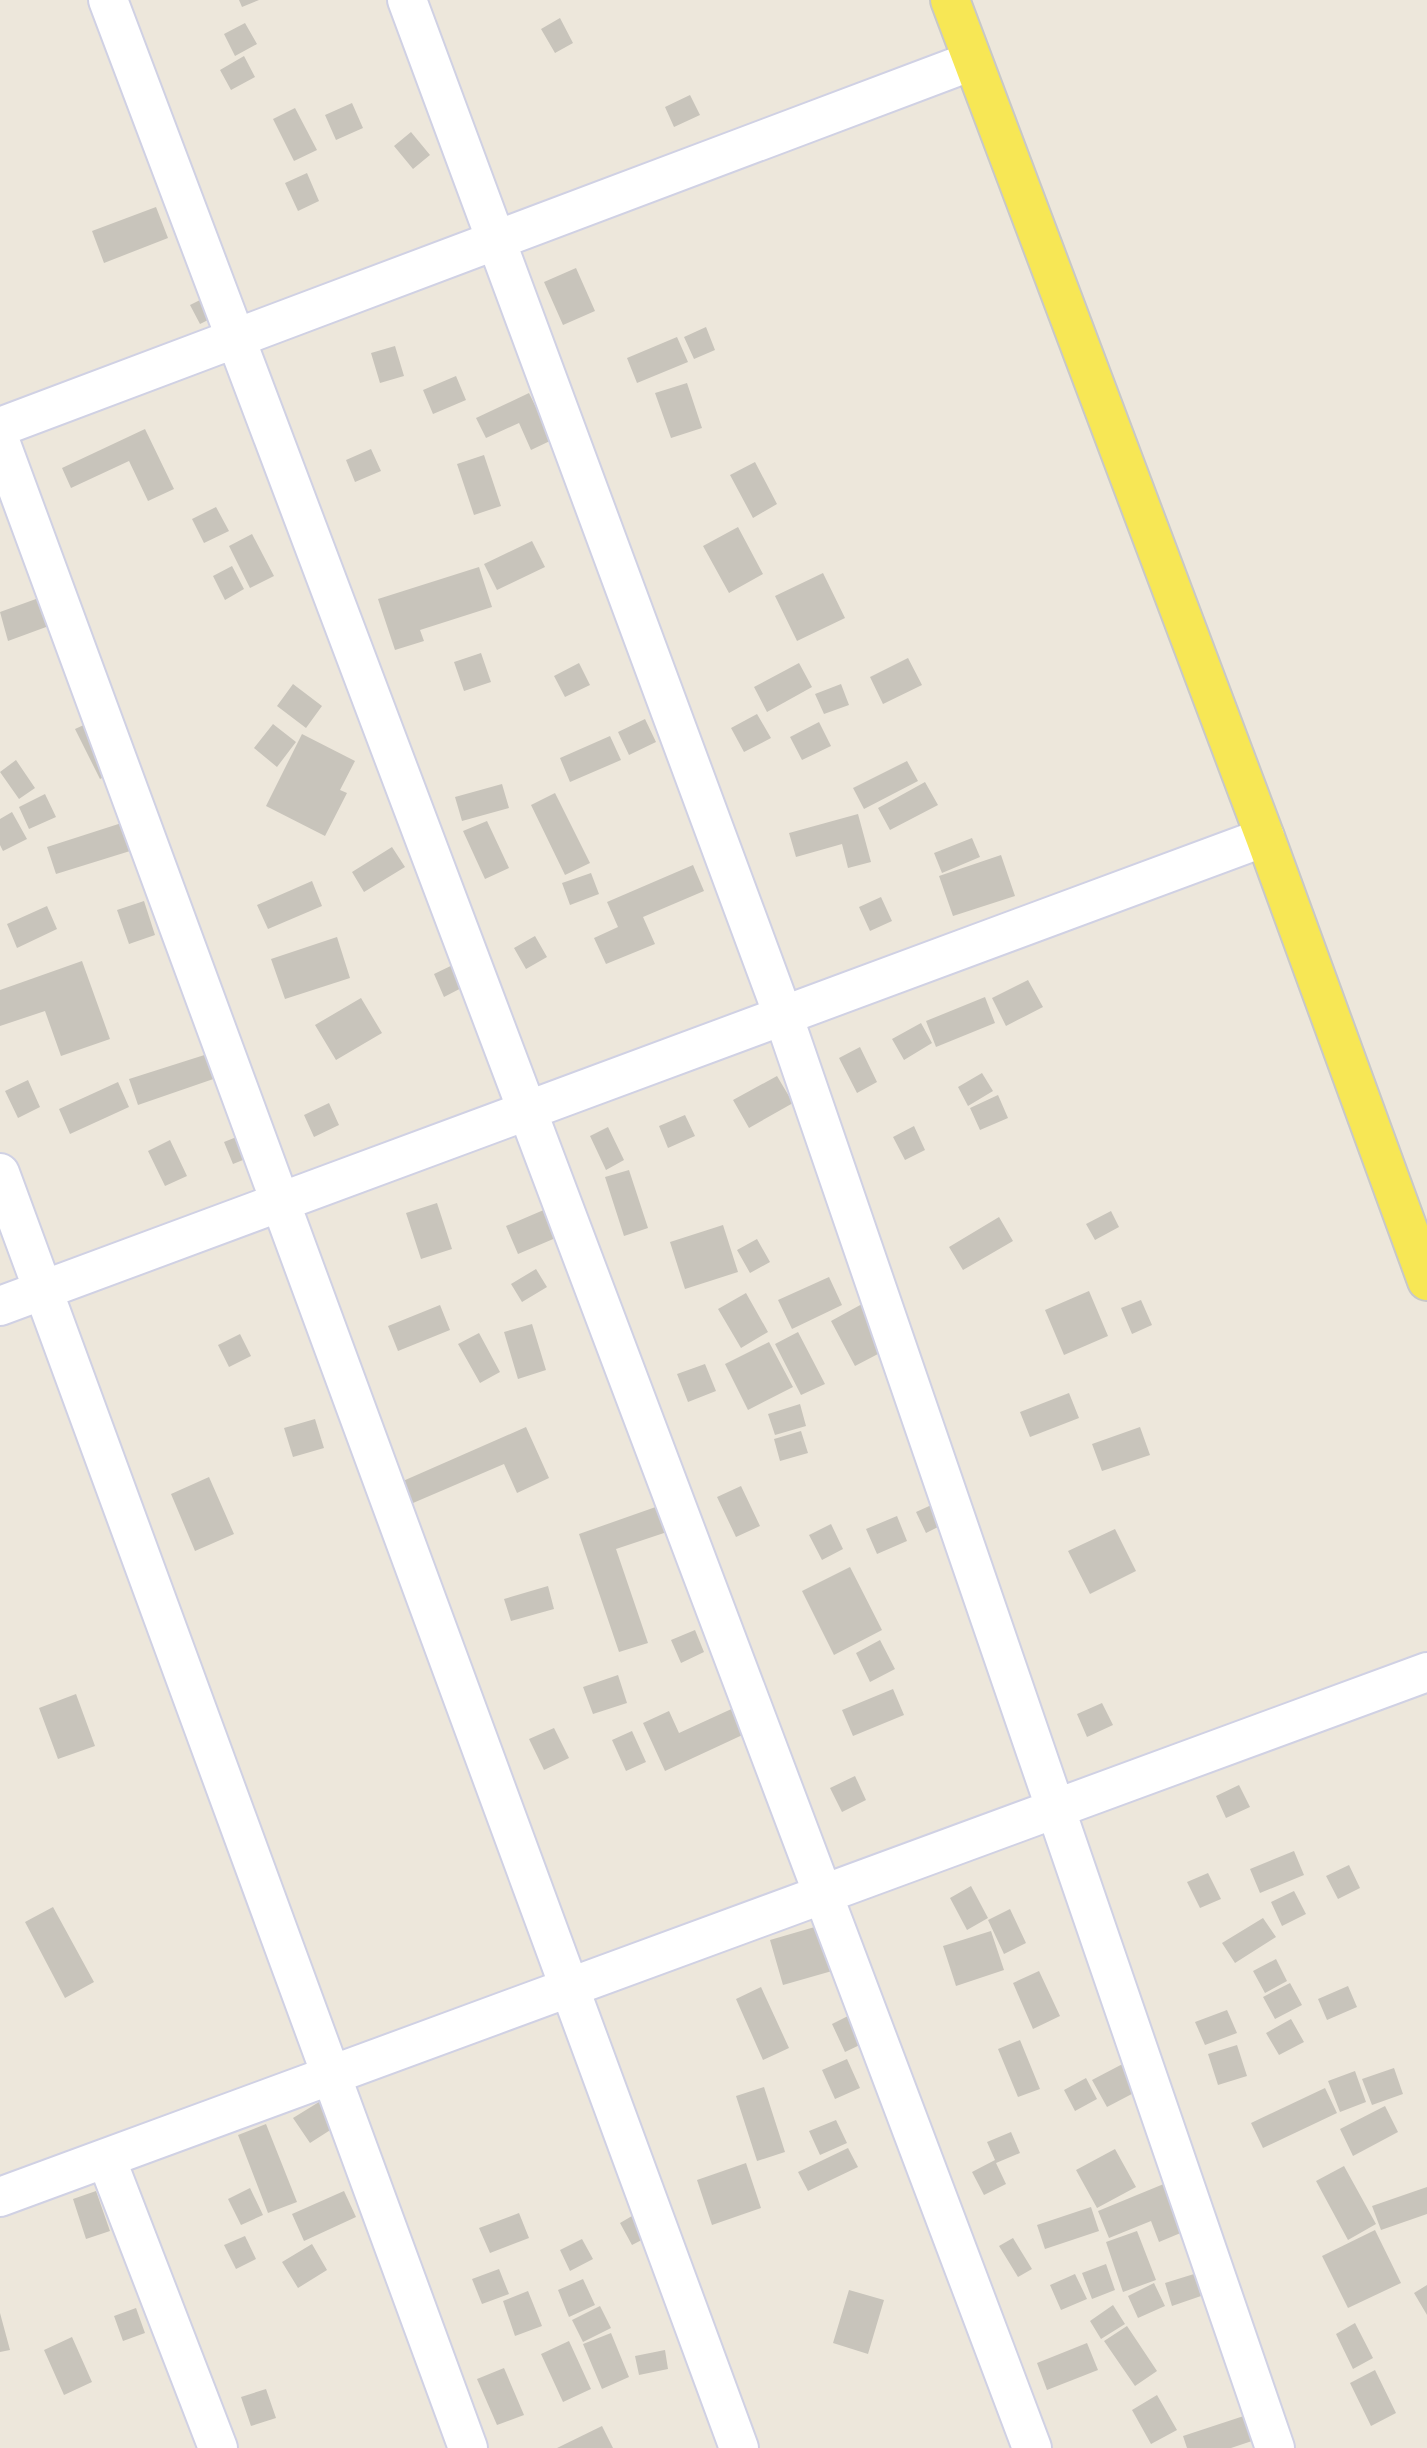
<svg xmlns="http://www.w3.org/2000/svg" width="1427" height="2448" font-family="Lato,sans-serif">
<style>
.building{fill:#c8c4bb}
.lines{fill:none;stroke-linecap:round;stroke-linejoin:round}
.minor-casing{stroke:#d0d1e4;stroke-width:42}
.major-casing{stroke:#c8c8c8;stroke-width:42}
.minor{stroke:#fff;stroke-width:38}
.major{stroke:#f7e755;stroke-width:38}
</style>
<rect width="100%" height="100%" fill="#ede7db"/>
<path class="building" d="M239 0H259L242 7Z
M560 18 573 43 555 53 541 29Z
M245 23 257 44 235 56 224 34Z
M244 56 255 77 231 90 220 70Z
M690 95 700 115 674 127 665 107Z
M352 103 363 128 336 140 325 115Z
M295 108 317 150 294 161 273 119Z
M411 132 430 155 413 169 394 146Z
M307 173 319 201 298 211 285 183Z
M156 207 168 238 104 263 92 231Z
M576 268 595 311 563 325 544 282Z
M214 293 224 312 200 324 190 305Z
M706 327 715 350 694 359 684 337Z
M677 337 688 362 637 383 627 358Z
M395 346 404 376 380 383 371 353Z
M456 376 466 400 433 414 423 390Z
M687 383 702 428 671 438 655 393Z
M529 393 552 440 531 450 519 423 486 438 476 418Z
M145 429 174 489 148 501 129 461 71 488 62 468Z
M371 449 381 471 355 482 346 460Z
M484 455 501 506 474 515 457 464Z
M755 462 777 504 753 518 730 475Z
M216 507 229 531 204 543 192 519Z
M738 527 763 574 729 593 703 546Z
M252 534 274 576 250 588 229 546Z
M532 541 545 567 497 590 484 564Z
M232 566 244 589 225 600 213 576Z
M479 567 492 607 420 630 424 641 395 650 378 599Z
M823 573 845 618 797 641 775 596Z
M47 595 57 623 8 641 0 612Z
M481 653 491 682 464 691 454 662Z
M908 658 922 685 883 704 870 677Z
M579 663 590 685 565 697 554 676Z
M799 663 812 687 767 712 754 687Z
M293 684 322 706 306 728 277 706Z
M841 684 849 705 824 714 815 694Z
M757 714 771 738 744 752 731 728Z
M99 718 123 768 100 779 75 729Z
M645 719 656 742 629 755 618 732Z
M819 722 831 746 802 760 790 737Z
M273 724 296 742 277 767 254 748Z
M302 734 355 761 340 790 347 793 325 836 266 806Z
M610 736 621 760 570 782 560 758Z
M16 760 35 788 19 799 0 772Z
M907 761 918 781 864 809 853 788Z
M925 782 938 805 890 830 878 808Z
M502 784 509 808 462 821 455 797Z
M555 793 590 863 565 875 531 805Z
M45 794 56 817 29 829 19 807Z
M12 812 27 839 3 851 0 845V819Z
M858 814 871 862 848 868 842 844 796 857 789 833Z
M134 819 143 847 56 874 47 847Z
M487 821 509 868 485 879 463 831Z
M972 838 980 857 942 873 934 853Z
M392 847 405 867 364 892 352 872Z
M1001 855 1015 896 953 916 939 876Z
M693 865 704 891 643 917 655 944 606 964 594 938 618 927 607 902Z
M591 873 599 894 570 905 562 883Z
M312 881 322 906 268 929 257 905Z
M881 897 892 921 870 931 859 907Z
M144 901 155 935 129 944 117 910Z
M47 906 57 929 17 948 7 924Z
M535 936 547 957 526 969 514 948Z
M337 937 350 978 285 999 271 959Z
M82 961 110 1039 61 1056 45 1011 0 1026V990Z
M461 961 471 983 444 997 434 974Z
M1028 980 1043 1007 1006 1026 992 998Z
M985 997 995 1023 936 1047 926 1021Z
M361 998 382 1033 336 1060 315 1025Z
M921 1023 932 1043 904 1060 892 1039Z
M860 1047 877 1082 857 1093 839 1058Z
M217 1051 225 1075 138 1105 129 1079Z
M982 1073 993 1091 968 1106 958 1087Z
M777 1076 793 1103 749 1128 733 1100Z
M28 1080 40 1107 18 1118 5 1091Z
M118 1082 129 1107 70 1134 59 1109Z
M998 1095 1008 1118 980 1130 970 1108Z
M329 1103 339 1125 314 1137 304 1115Z
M685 1115 695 1136 668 1148 659 1126Z
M914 1126 925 1150 905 1160 893 1137Z
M608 1127 624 1160 606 1170 590 1136Z
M249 1132 258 1154 233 1164 224 1142Z
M170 1140 187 1176 165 1186 148 1151Z
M629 1170 648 1228 624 1236 605 1177Z
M437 1203 452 1249 421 1259 406 1213Z
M553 1206 565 1234 518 1254 506 1226Z
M1111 1211 1119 1227 1095 1240 1086 1224Z
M999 1217 1013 1241 963 1270 949 1247Z
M723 1225 738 1272 685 1289 670 1242Z
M757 1239 770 1262 750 1273 737 1250Z
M536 1269 547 1287 522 1302 511 1284Z
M829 1277 842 1305 792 1329 778 1300Z
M1089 1291 1108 1336 1064 1355 1045 1310Z
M746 1293 768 1332 741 1348 718 1309Z
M873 1298 897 1344 855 1366 831 1321Z
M1141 1300 1152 1325 1132 1334 1121 1308Z
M440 1305 450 1330 398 1351 388 1326Z
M532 1324 546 1370 518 1379 504 1332Z
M798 1332 825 1384 801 1395 775 1344Z
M479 1333 500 1372 480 1383 458 1344Z
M240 1334 251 1356 229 1367 218 1345Z
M769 1342 793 1387 748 1410 725 1364Z
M705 1364 716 1391 688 1402 677 1374Z
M1069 1393 1079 1418 1030 1437 1020 1412Z
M800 1404 806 1426 775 1435 768 1414Z
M315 1419 324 1448 293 1457 284 1428Z
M526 1427 549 1478 517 1493 504 1464 413 1503 403 1481Z
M1140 1427 1150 1455 1102 1471 1092 1444Z
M801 1431 808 1453 780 1461 774 1439Z
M209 1477 234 1534 195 1551 171 1494Z
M741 1486 760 1526 736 1537 717 1497Z
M938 1502 948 1522 926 1533 916 1512Z
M667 1503 676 1529 616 1549 648 1643 619 1652 579 1534Z
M897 1516 907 1541 877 1554 866 1529Z
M831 1524 843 1549 822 1560 809 1535Z
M1115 1529 1136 1571 1090 1594 1068 1551Z
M850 1567 882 1630 834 1655 802 1591Z
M548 1586 554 1609 511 1621 504 1599Z
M695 1630 704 1652 681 1663 671 1640Z
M880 1640 895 1669 870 1682 856 1653Z
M618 1675 627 1703 593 1714 583 1687Z
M893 1689 904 1715 853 1736 842 1710Z
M76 1694 95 1746 58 1759 39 1708Z
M1102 1703 1113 1725 1087 1737 1077 1714Z
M738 1706 751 1731 665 1771 643 1723 669 1711 679 1733Z
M554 1728 569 1758 544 1770 529 1739Z
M632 1731 646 1762 626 1771 612 1740Z
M855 1776 866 1800 842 1812 830 1788Z
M1239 1785 1250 1807 1226 1818 1216 1796Z
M1294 1851 1304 1875 1260 1893 1250 1869Z
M1349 1865 1360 1888 1338 1899 1326 1876Z
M1208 1873 1221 1899 1200 1908 1187 1882Z
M971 1886 988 1918 967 1930 950 1898Z
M1294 1891 1306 1914 1282 1926 1271 1902Z
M53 1907 94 1982 65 1998 25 1922Z
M1010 1909 1026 1943 1004 1954 988 1920Z
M1263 1918 1276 1937 1235 1963 1222 1943Z
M825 1924 839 1969 783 1985 770 1940Z
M991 1931 1004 1970 956 1986 943 1946Z
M1276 1959 1287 1981 1265 1993 1253 1971Z
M1039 1971 1060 2016 1033 2029 1013 1983Z
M1290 1983 1302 2005 1275 2019 1263 1997Z
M1348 1986 1357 2007 1327 2020 1318 1999Z
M761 1987 789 2048 763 2060 736 1999Z
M1227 2010 1237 2033 1205 2045 1195 2022Z
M852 2014 866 2042 845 2052 832 2024Z
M1291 2019 1304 2042 1279 2055 1266 2033Z
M1020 2040 1040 2089 1018 2097 998 2049Z
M1237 2045 1247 2076 1218 2085 1208 2054Z
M1134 2058 1149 2085 1107 2107 1092 2080Z
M847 2059 860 2088 835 2099 822 2070Z
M1394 2068 1403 2094 1372 2105 1362 2079Z
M1355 2071 1366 2102 1340 2112 1328 2081Z
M1086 2078 1097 2099 1075 2111 1064 2090Z
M764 2087 785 2152 757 2161 736 2096Z
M1325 2088 1337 2113 1263 2148 1251 2123Z
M319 2102 335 2127 310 2143 293 2118Z
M1385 2106 1398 2132 1353 2156 1340 2129Z
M836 2120 847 2143 820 2155 809 2131Z
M266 2124 297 2202 268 2213 238 2135Z
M1011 2132 1020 2153 996 2163 1006 2184 984 2195 972 2172 995 2160 987 2142Z
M848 2148 858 2167 808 2191 798 2172Z
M1115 2149 1136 2187 1097 2208 1076 2170Z
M746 2163 761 2208 712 2225 697 2180Z
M1344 2166 1376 2224 1348 2240 1316 2181Z
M1188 2174 1207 2222 1159 2242 1151 2221 1109 2238 1098 2211Z
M1427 2187V2214L1381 2230 1372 2206Z
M250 2188 263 2215 241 2225 228 2199Z
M96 2191 110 2231 86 2239 73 2199Z
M344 2191 356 2217 304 2241 292 2214Z
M1091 2207 1099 2231 1045 2249 1037 2225Z
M644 2209 657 2232 632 2245 620 2223Z
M519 2213 529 2238 490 2253 479 2228Z
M1375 2230 1401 2283 1348 2308 1322 2256Z
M1137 2231 1156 2280 1123 2292 1106 2242Z
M245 2236 256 2259 236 2269 224 2245Z
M1013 2238 1032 2269 1018 2277 999 2246Z
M582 2239 593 2259 570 2271 560 2250Z
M312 2244 327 2270 298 2288 282 2262Z
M1106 2264 1115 2290 1092 2299 1082 2273Z
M499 2269 509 2294 482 2304 472 2279Z
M1075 2274 1087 2299 1061 2310 1050 2285Z
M1194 2274 1201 2296 1172 2306 1165 2283Z
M583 2279 595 2305 569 2317 558 2290Z
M1154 2283 1165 2306 1138 2318 1128 2296Z
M1427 2285V2315L1414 2293Z
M849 2290 884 2300 868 2354 833 2343Z
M528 2291 542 2326 515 2336 503 2301Z
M1113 2305 1125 2324 1101 2339 1090 2321Z
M600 2306 611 2328 583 2342 572 2320Z
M136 2308 145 2333 123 2341 114 2316Z
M0 2313 10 2350 0 2352Z
M1355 2323 1373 2358 1353 2369 1336 2334Z
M1127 2326 1157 2371 1135 2386 1104 2341Z
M611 2333 629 2377 602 2389 583 2344Z
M72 2337 92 2382 64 2395 44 2350Z
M569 2341 591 2389 563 2402 541 2354Z
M1087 2343 1098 2370 1047 2390 1037 2363Z
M665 2350 668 2369 639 2375 635 2356Z
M504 2368 524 2415 497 2425 477 2379Z
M1375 2370 1396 2413 1371 2426 1350 2383Z
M266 2389 276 2418 251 2426 241 2397Z
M1157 2395 1177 2430 1151 2444 1132 2410Z
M1262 2410 1270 2435 1231 2448H1187L1183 2436Z
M602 2426 613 2448H557Z"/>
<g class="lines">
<defs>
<path id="minor" d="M108 0 1032 2448
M407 0 783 1015 1275 2448
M0 427 972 61
M0 441 739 2448
M0 1173 468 2448
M0 1306 1265 837
M106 2158 218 2448
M0 2197 1427 1672"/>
<path id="major" d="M950 0 1265 837 1427 1281"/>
</defs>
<use href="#minor" class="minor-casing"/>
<use href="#major" class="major-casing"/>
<use href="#minor" class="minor"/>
<use href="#major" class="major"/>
</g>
</svg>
